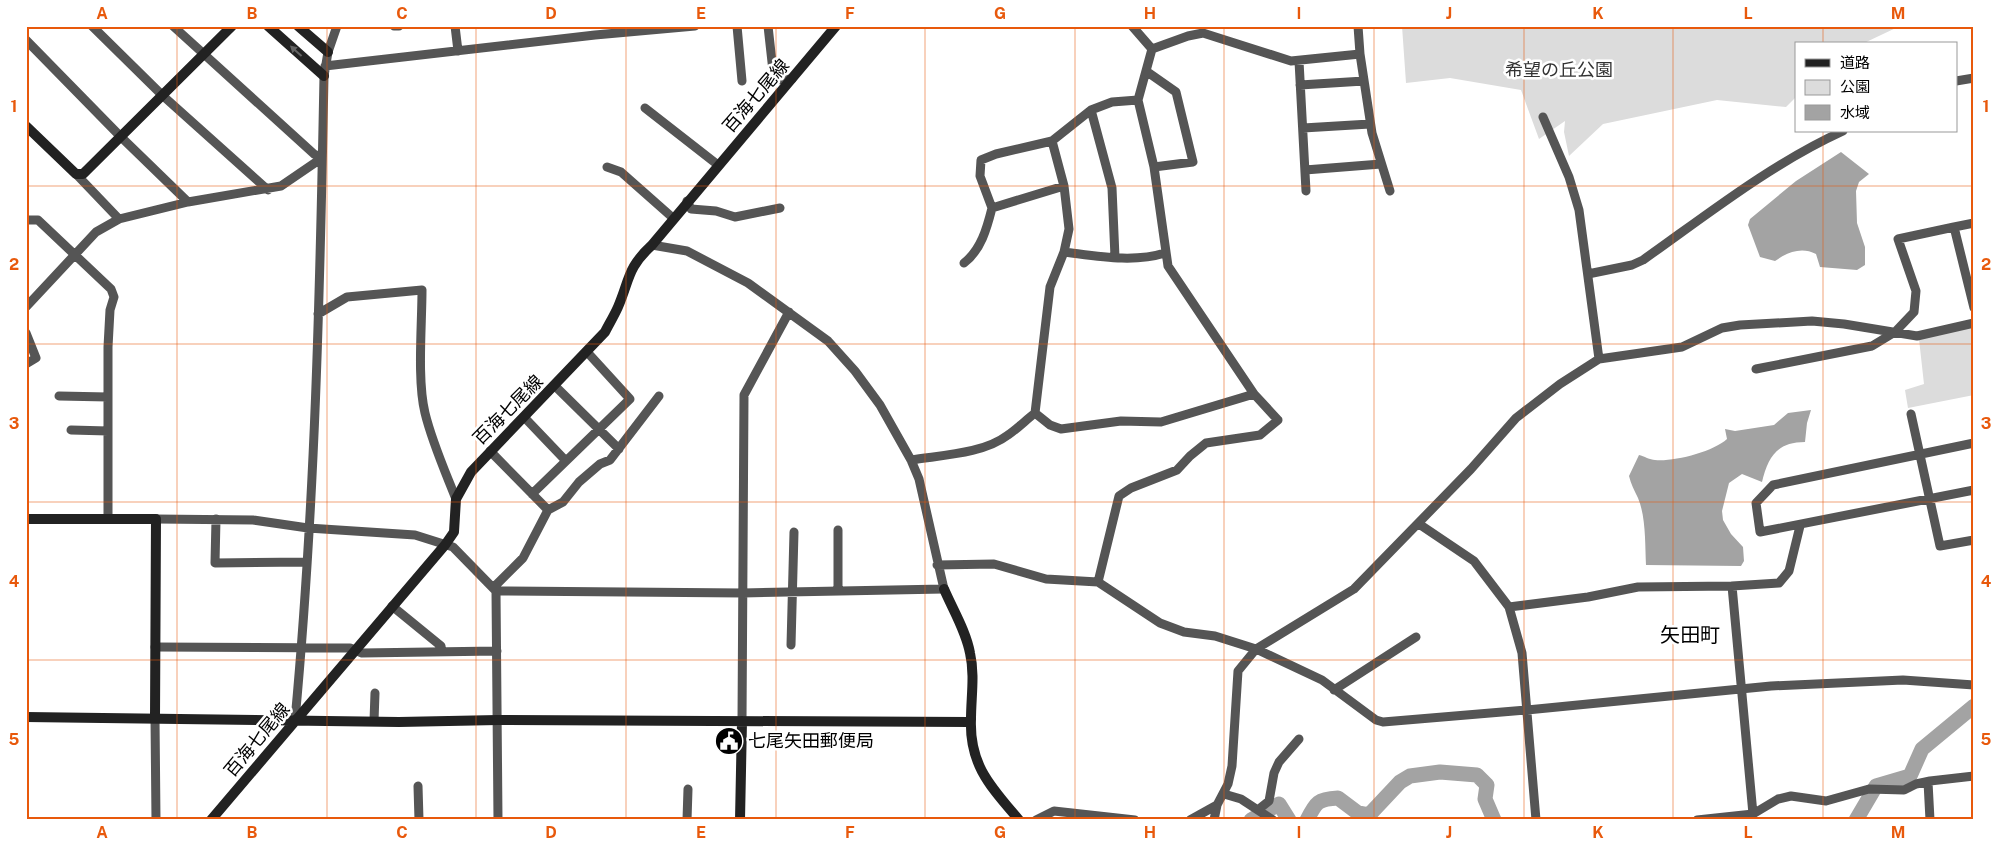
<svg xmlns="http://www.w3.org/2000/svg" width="2000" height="846" font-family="'Public Sans','Noto Sans JP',sans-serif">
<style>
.green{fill:#dcdcdc}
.water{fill:#a3a3a3}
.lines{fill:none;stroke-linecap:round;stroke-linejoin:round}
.river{stroke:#a3a3a3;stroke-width:15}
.street{stroke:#555;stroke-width:9}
.secondary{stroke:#222;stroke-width:10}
.oneway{fill:#646464}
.grid{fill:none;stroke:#e8590c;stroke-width:1;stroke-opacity:0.55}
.labels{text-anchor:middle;stroke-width:5;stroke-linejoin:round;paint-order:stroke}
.park-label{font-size:18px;fill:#333;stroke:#fff}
.street-label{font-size:18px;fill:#000;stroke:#fff}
.poi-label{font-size:18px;fill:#000;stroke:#fff;text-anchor:start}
.quarter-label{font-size:20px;fill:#000;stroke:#fff}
.neatline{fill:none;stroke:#e8590c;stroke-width:2}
.grid-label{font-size:16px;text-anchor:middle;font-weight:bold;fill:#e8590c}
</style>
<rect width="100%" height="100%" fill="#fff"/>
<path class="green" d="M1402 26H1900L1862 44H1796V97L1786 107 1717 100 1603 124 1569 156 1564 132 1565 121 1539 139 1521 90 1450 78 1406 83Z
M1974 326V395L1908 408 1905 390 1924 384 1919 339Z"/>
<path class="water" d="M1841 152 1869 174 1859 182 1856 191 1857 223 1865 247V265L1857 270 1820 267 1816 254C1801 246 1786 253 1775 261L1760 257 1748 225 1750 219 1796 181Z
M1811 410 1807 423 1805 442C1777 442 1768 457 1762 482L1742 474 1729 483 1722 511 1723 520 1731 534 1743 547 1744 561 1741 566 1646 565C1645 544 1646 517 1638 498 1634 490 1631 484 1629 476L1639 455C1644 456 1650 460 1655 460 1673 462 1713 452 1727 439L1725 429 1735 431 1774 425 1788 413Z"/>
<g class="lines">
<path class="river" d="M1251 820 1279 804 1289 820
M1307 820C1316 802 1318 799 1338 798L1358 813 1369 815 1400 782 1410 776 1440 772 1477 775 1487 785 1485 799 1494 820
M1856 820 1876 786 1910 776 1922 749 1974 706"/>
<path class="street" d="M92 26 162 95 268 190
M394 26H399
M455 26 458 51
M737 26 742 81
M768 26 774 80 792 79
M1132 26 1152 49
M1358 26 1360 54 1372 133 1390 191
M26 40 121 137 188 202
M1299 61 1306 191
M325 66 595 35 695 26
M1146 71 1176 92 1193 162 1154 167
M1956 81 1974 78
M1300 85 1364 81
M645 108 718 165
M1091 110 1112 188 1115 257
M1543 117 1569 177 1579 210 1599 359
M1303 128 1370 124
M607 167 621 172 673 218
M1305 170 1381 164
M76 174 119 219
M1064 186 992 208 980 176 981 160 996 154 1052 141 1091 110 1112 102 1138 100
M687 201 691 209 716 211 735 217 780 208
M26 220H38L111 289 114 297 110 310 108 347V519
M1954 227 1974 223
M1064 252C1097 256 1133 263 1165 253
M964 263C981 250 987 228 992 208
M1588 274 1632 265 1643 260C1708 214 1771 164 1843 131
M26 307 96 232 119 219 188 202 281 186 322 158 314 154 173 26
M318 314 347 297 422 290C422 325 417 380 425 413 432 442 445 471 456 499
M26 333 36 358 26 364
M1756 369 1872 346 1895 332 1914 312 1916 291 1898 239 1954 227 1974 308
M555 386 619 449
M59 396 108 397
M1035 413 1050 425 1061 429 1121 421 1161 422 1254 394
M1911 414 1940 546 1974 540
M524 417 566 461
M71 430 108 431
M1974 443 1773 485 1756 503 1760 532 1974 490
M490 451 548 510
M911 460C942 455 983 454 1008 435 1017 429 1026 420 1035 413L1050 287 1064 252 1069 229 1064 186 1052 141
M532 494 630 399 588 353
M156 519 253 520 308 528 415 535 453 547 496 591 743 593 944 589 919 479 911 460 880 405 855 371 828 341 748 283 687 251 652 245
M216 519 215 563 307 562
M1419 524 1474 561 1509 607 1522 653 1536 820
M937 565 994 564 1046 579 1098 582 1160 623 1184 632 1215 636 1256 649 1322 680 1376 720 1383 722 1527 710 1771 686 1903 680 1974 685
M1098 582 1119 496 1131 488 1177 470 1190 456 1206 443 1260 435 1278 420 1254 394 1168 266 1154 167 1138 100 1152 49 1188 36 1203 33 1291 61 1360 54
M1732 586 1753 814
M493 588 523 558 548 510 563 502 579 482 600 464 610 460 659 396
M838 590V530
M496 591 498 820
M392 606 441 646 442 652
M1509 607 1588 597 1638 587 1732 586 1779 583 1789 571 1800 526
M791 645 794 532
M155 647 350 648 362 653 497 651
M1334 690 1416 637
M155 718 156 820
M295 720C315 506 320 291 324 76L328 52 337 26
M374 721 375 693
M742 721 744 395 789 312
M1928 782 1930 820
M418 786 419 820
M1224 794 1241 799 1273 820
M1259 809 1269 801 1274 773 1279 762 1299 739
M687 820 688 789
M1036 820 1054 811 1135 820
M1190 820 1217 805 1228 784 1232 766 1238 671 1256 649 1354 589 1471 469 1516 418 1560 384 1599 359 1682 347 1722 328 1740 325 1812 321 1844 324 1917 336 1974 323
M1214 820 1217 805
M1697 820 1753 814 1778 799 1791 796 1826 801 1869 789 1904 790 1916 784 1930 781 1974 776"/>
<path class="secondary" d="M268 26 324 76
M298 26 328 52
M26 126 76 174H83L232 26
M26 519H156L155 718
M944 589C953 610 966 631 970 653 975 675 971 697 971 719 969 765 991 787 1019 820
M26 717 399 722 498 720 970 722
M211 820 445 545 454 532 456 499 471 472 605 332C609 324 614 316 618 307 630 279 627 268 652 245L836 26
M740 820 742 721"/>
</g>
<defs><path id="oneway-solid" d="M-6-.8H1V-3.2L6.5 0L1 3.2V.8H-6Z" transform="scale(1.25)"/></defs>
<use class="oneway" href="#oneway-solid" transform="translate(296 51) rotate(-138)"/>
<path class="grid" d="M177 26V820M327 26V820M476 26V820M626 26V820M776 26V820M925 26V820M1075 26V820M1224 26V820M1374 26V820M1524 26V820M1673 26V820M1823 26V44M1823 131V820M26 186H1974M26 344H1974M26 502H1974M26 660H1974"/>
<defs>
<symbol id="civic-disc" viewBox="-11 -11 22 22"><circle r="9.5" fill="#000" stroke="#fff"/><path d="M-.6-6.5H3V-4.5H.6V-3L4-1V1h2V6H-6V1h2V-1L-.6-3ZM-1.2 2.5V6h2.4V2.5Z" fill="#fff"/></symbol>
</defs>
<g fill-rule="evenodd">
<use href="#civic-disc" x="713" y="725" width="32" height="32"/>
</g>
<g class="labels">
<g class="park-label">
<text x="1559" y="76">希望の丘公園</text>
</g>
<g class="street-label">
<text transform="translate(756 96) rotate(-49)" y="6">百海七尾線</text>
<text transform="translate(508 410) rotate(-45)" y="6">百海七尾線</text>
<text transform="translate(257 740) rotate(-50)" y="6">百海七尾線</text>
</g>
<g class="poi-label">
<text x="748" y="747">七尾矢田郵便局</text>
</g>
<g class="quarter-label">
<text x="1690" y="642">矢田町</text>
</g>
</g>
<rect width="2000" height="846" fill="none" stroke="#ffffff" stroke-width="55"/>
<rect x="1795" y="42" width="162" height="90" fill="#ffffff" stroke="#999999"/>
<rect x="1805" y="59" width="25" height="8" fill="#222222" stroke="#999999"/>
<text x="1840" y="68" font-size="15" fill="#000000">道路</text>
<rect x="1805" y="80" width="25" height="15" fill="#dcdcdc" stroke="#999999"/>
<text x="1840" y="92" font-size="15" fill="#000000">公園</text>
<rect x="1805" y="105" width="25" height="15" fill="#a3a3a3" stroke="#999999"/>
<text x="1840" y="118" font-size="15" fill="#000000">水域</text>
<rect x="28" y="28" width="1944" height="790" class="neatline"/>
<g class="grid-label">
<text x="102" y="19">A</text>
<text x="252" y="19">B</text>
<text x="402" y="19">C</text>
<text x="551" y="19">D</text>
<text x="701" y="19">E</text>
<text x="850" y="19">F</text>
<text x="1000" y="19">G</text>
<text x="1150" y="19">H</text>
<text x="1299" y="19">I</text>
<text x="1449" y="19">J</text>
<text x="1598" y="19">K</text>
<text x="1748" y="19">L</text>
<text x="1898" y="19">M</text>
<text x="14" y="112">1</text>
<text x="1986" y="112">1</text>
<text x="14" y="270">2</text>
<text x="1986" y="270">2</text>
<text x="14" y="429">3</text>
<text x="1986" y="429">3</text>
<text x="14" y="587">4</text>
<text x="1986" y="587">4</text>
<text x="14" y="745">5</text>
<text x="1986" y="745">5</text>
<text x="102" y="838">A</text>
<text x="252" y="838">B</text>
<text x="402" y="838">C</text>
<text x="551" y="838">D</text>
<text x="701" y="838">E</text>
<text x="850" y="838">F</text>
<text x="1000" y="838">G</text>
<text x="1150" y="838">H</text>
<text x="1299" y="838">I</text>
<text x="1449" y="838">J</text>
<text x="1598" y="838">K</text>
<text x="1748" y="838">L</text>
<text x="1898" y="838">M</text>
</g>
</svg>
